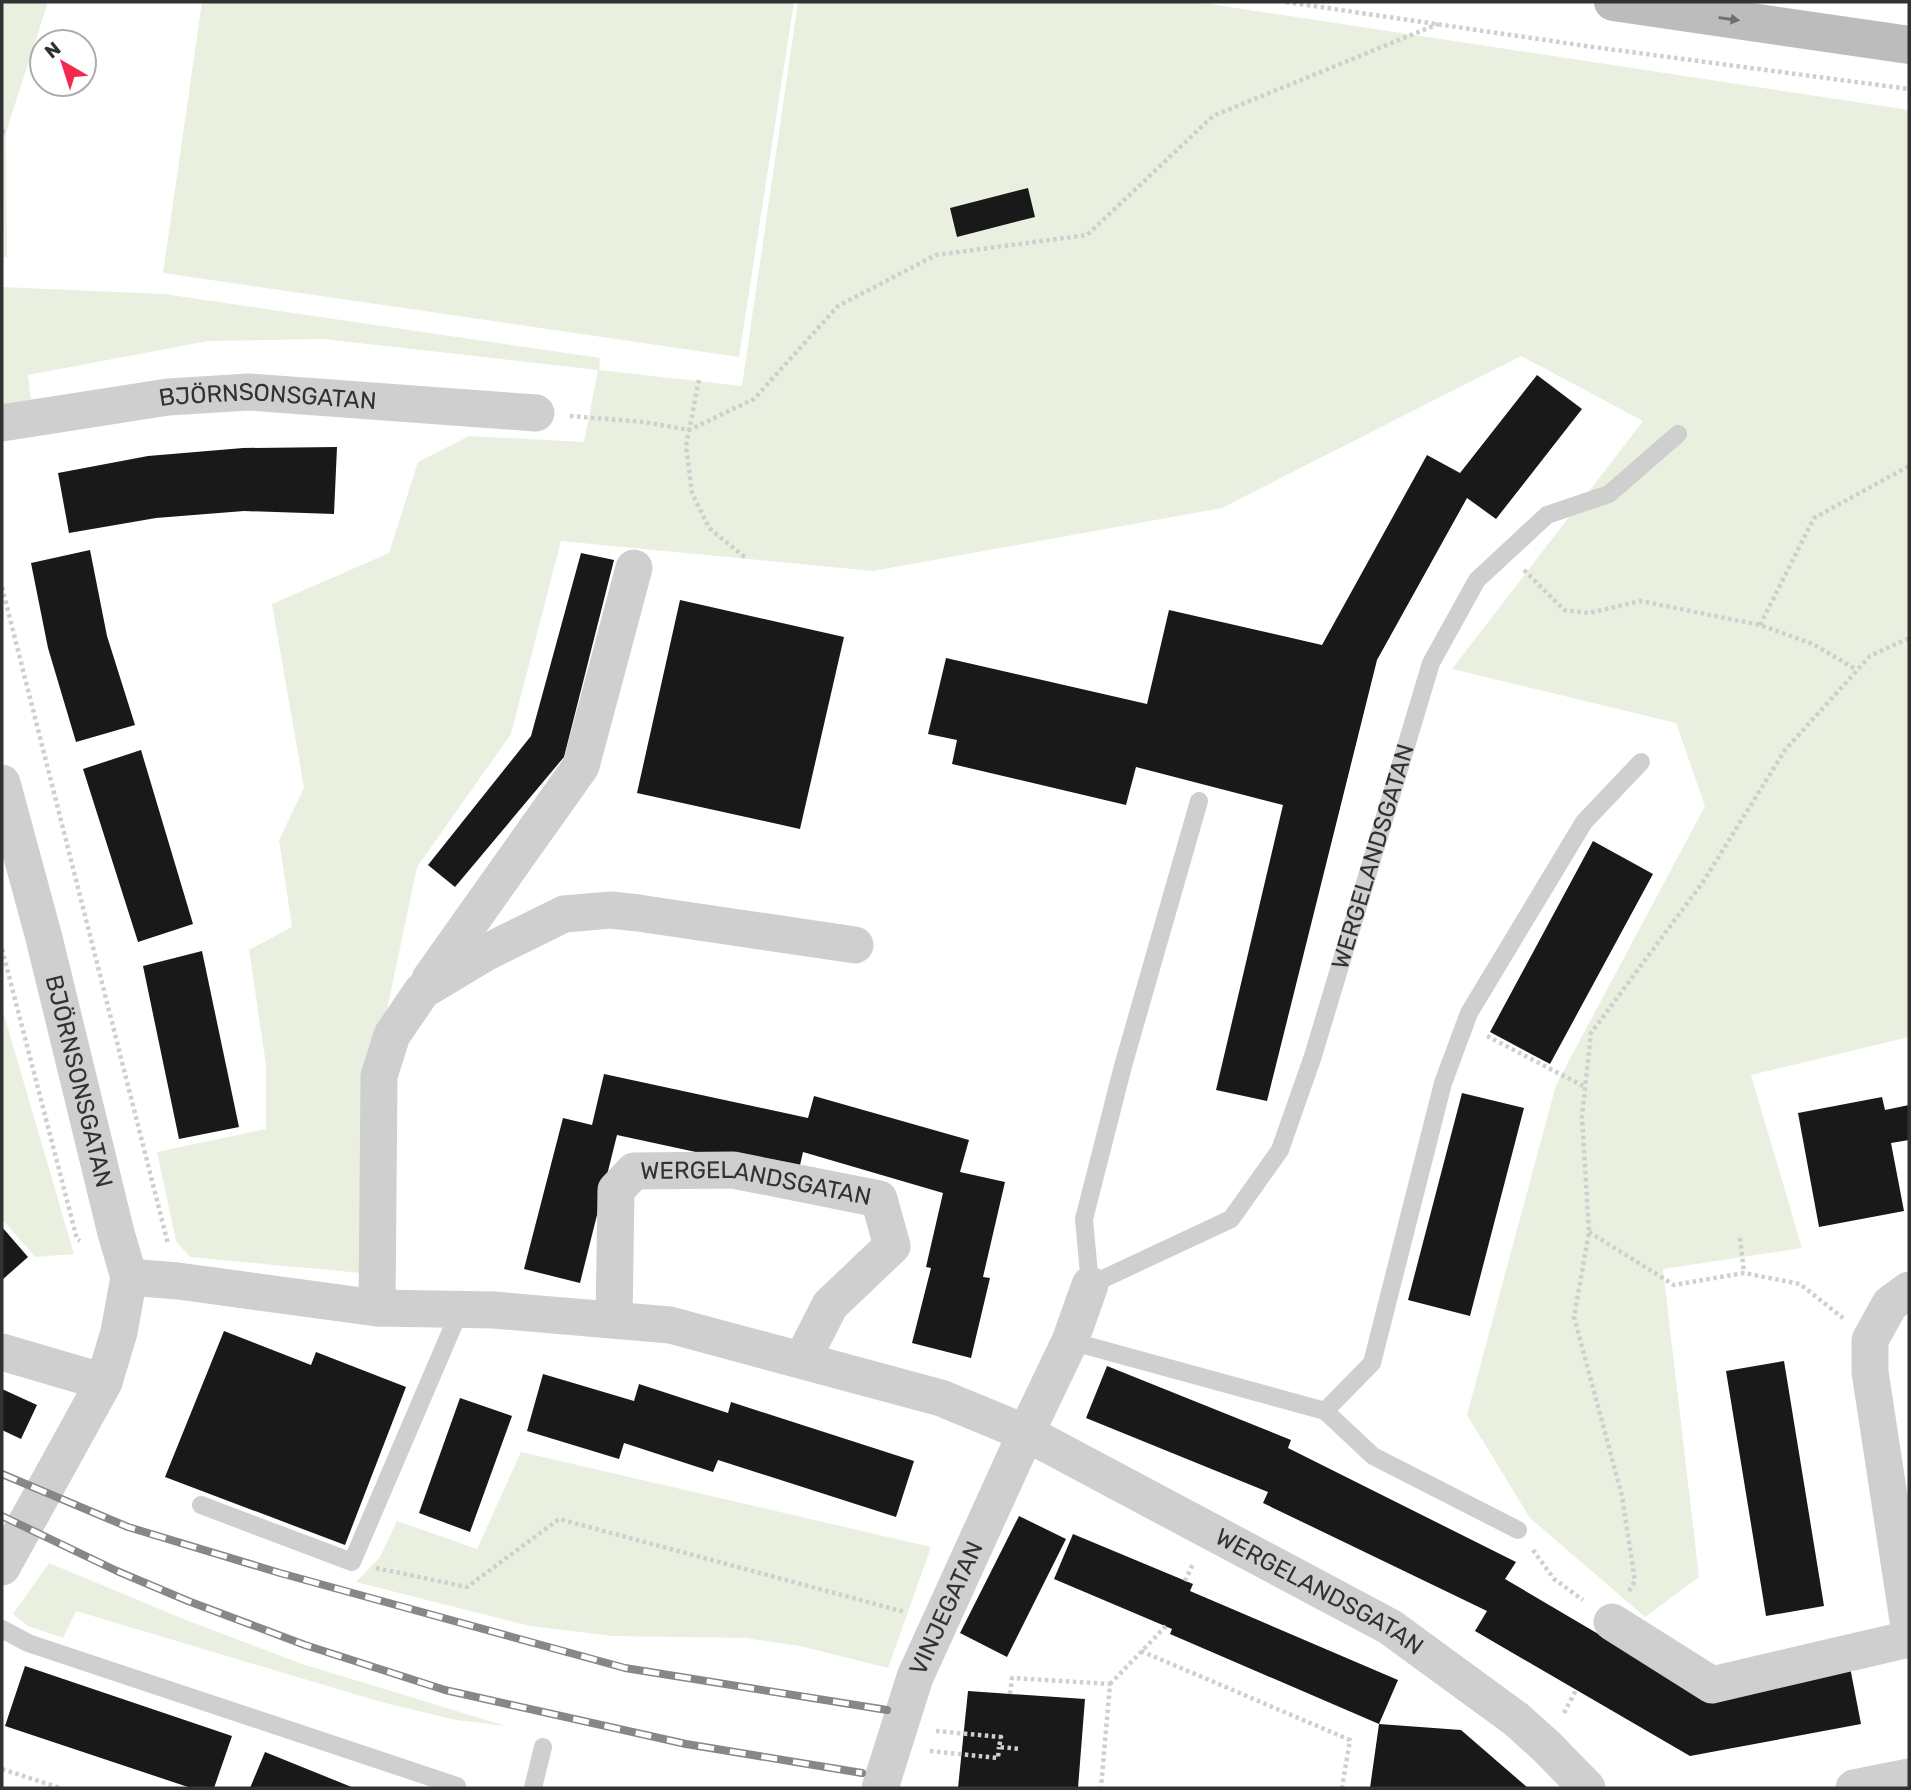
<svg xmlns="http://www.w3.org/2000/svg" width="1911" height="1790" font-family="Rubik,sans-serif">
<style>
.green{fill:#eaf0e0}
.building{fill:#191919}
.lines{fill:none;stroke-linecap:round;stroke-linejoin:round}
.path{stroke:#cfcfcf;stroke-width:4.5;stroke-dasharray:3.5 3.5;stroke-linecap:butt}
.lane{stroke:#cfcfcf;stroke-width:18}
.street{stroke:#cfcfcf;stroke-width:37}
.secondary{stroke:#bcbcbc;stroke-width:38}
.rail-casing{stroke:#878787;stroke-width:8}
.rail{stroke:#fff;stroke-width:5;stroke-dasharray:16;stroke-linecap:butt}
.oneway{fill:#707070}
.labels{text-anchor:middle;stroke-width:7;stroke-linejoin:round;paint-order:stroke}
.street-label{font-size:24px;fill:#323232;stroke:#fff}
</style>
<rect width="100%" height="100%" fill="#fff"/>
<path class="green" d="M2 2H48L6 132 7 257H2Z
M202 2H794L739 357 163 273Z
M798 2H1197L1909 110V1037L1751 1075 1802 1248 1663 1269 1699 1577 1645 1617 1530 1518 1467 1415 1556 1085 1705 806 1676 723 1452 669 1643 421 1521 356 1222 508 873 571 561 541 511 734 417 867 383 1029 361 1273 190 1257 176 1241 157 1152 266 1129V1065L249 950 292 927 279 840 304 788 272 604 389 553 418 462 469 436 584 442 598 370 323 339 208 341 28 375 32 408 2 409V287L164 294 600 358 599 370 742 386Z
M2 1008 74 1254 35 1257 2 1219Z
M521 1452 931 1547 888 1668 800 1646 745 1638 613 1636 530 1626 356 1582 380 1557 397 1521 477 1549Z
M49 1563 181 1618 302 1664 506 1726 456 1720 381 1702 76 1611 63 1638 28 1626 13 1614Z"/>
<path class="building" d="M1028 188 1035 217 957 237 950 208Z
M1537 375 1582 409 1496 519 1467 498 1377 660 1267 1101 1216 1090 1283 805 1136 767 1126 805 952 764 957 740 928 734 946 658 1147 704 1169 610 1322 645 1427 455 1460 473Z
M337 447 334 514 244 511 156 518 69 533 58 473 148 456 243 448Z
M90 550 107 636 135 725 76 742 48 648 31 563Z
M581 553 614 560 564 757 455 887 428 865 531 736Z
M680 600 844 637 800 829 637 793Z
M141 750 193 924 138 942 83 769Z
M1593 841 1653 874 1550 1064 1490 1032Z
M202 951 239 1127 179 1139 143 966Z
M604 1074 808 1118 814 1096 969 1140 960 1172 1005 1182 983 1277 990 1278 971 1358 912 1343 931 1268 926 1267 943 1193 803 1152 798 1174 617 1135 580 1283 524 1269 563 1118 592 1125Z
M1462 1093 1524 1108 1470 1316 1408 1300Z
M1882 1097 1885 1110 1909 1105V1140L1891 1143 1904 1211 1819 1227 1798 1113Z
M2 1227 28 1257 2 1280Z
M224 1331 311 1365 316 1352 406 1387 345 1545 165 1477Z
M1784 1361 1824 1606 1766 1616 1726 1371Z
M1107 1366 1291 1440 1288 1448 1516 1562 1505 1579 1702 1695 1850 1667 1861 1724 1690 1756 1475 1631 1487 1611 1263 1503 1268 1492 1086 1418Z
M543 1374 634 1401 639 1384 728 1413 731 1402 914 1461 896 1517 718 1460 713 1472 624 1443 619 1459 527 1431Z
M2 1389 37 1405 21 1439 2 1430Z
M460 1398 512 1416 470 1532 419 1513Z
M1019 1516 1066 1539 1007 1657 960 1633Z
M1073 1534 1193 1584 1190 1591 1398 1680 1379 1724 1170 1634 1172 1629 1054 1579Z
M25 1666 232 1736 214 1788H191L5 1726Z
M968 1691 1085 1699 1078 1788H958Z
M1379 1724 1461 1730 1528 1788H1370Z
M265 1752 354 1788H250Z"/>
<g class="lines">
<path class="path" d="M1286 2 1593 47 1909 89
M2 131 6 132
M699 380 686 446 692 493 709 528 747 559
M570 416 644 422 689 430 754 399 838 306 936 255 1087 235 1213 116 1438 24
M1524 570 1564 610 1589 613 1641 601 1760 625 1813 644 1857 670
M2 587 168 1244
M1760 625 1814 518 1909 466
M2 949 77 1239 80 1241
M1487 1036 1585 1087
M1589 1232 1674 1285 1744 1273 1800 1284 1843 1318
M1740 1238 1744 1273
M1533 1550 1554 1579 1583 1600
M376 1568 467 1587 559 1519 905 1612
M1185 1581 1194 1562
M1629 1591 1635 1581 1622 1496 1574 1317 1589 1232 1582 1116 1591 1033 1703 882 1785 750 1870 656 1909 638
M1141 1651 1350 1740 1342 1788
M1110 1684 1166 1626
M1010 1694 1012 1678 1110 1684 1101 1788
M1564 1713 1576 1690
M936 1731 1001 1737 999 1747 1021 1749
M930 1751 998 1758 999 1747
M2 1769 60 1788"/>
<g class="lane">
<path id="s1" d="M1199 801 1123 1066 1084 1219 1090 1285 1231 1219 1280 1150 1313 1056 1431 663 1477 580 1547 515 1609 494 1678 434"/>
<path d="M1070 1341 1325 1411 1373 1456 1518 1530"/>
<path d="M1325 1411 1372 1363 1443 1083 1469 1013 1584 822 1641 762"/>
<path d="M201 1505 352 1562 460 1310"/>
<path d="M2 1629 28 1643 457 1786"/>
<path d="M533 1788 543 1747"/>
</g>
<g class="street">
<path id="s2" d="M2 423 168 397 249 392 536 413"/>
<path id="s3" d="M2 783 44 938 116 1233 129 1277 119 1332 104 1382 2 1567"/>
<path d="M430 979 581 766 634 568"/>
<path d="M129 1277 178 1281 377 1308 494 1310 670 1325 941 1398 1026 1433 1070 1341 1090 1285"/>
<path d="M1909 1290 1890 1304 1870 1340V1372L1909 1627"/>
<path d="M377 1308 379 1076 392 1035 422 991 487 952 564 914 611 910 638 913 855 945"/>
<path id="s4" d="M614 1319 616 1190 634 1171 733 1170 879 1199 892 1246 830 1305 802 1360"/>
<path d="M2 1352 104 1382"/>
<path d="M1612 1622 1712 1685 1909 1639"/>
<path id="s5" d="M880 1788 915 1677 1026 1433 1390 1627 1516 1719 1546 1746 1587 1788"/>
<path d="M1854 1788 1909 1777"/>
</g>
<path class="secondary" d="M1613 2 1909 45"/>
<defs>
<path id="rail" d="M2 1474 128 1527 280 1573 625 1668 887 1710
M2 1516 117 1571 188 1601 305 1645 445 1690 686 1744 862 1773"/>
</defs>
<use href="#rail" class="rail-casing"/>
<use href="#rail" class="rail"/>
</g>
<defs><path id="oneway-solid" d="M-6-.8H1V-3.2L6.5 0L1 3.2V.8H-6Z" transform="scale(1.75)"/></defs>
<use class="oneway" href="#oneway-solid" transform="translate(1729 19) rotate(8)"/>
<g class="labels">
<g class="street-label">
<text dy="8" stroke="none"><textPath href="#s2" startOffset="268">BJÖRNSONSGATAN</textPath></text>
<text dy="8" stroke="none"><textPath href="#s1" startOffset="1048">WERGELANDSGATAN</textPath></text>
<text dy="8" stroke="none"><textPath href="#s3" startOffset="308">BJÖRNSONSGATAN</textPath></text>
<text dy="8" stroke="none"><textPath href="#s4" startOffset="278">WERGELANDSGATAN</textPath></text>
<text dy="8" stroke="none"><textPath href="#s5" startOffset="718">WERGELANDSGATAN</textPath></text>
<text dy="8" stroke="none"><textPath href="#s5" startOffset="192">VINJEGATAN</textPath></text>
</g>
</g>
<rect width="1911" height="1790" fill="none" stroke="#323232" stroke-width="7"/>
<g transform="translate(63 63) rotate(321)"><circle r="33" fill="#ffffff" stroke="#adadad" stroke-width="2"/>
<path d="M0-5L12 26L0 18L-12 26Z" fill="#f5284e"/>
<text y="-10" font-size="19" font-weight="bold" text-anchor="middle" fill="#323232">N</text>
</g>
</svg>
